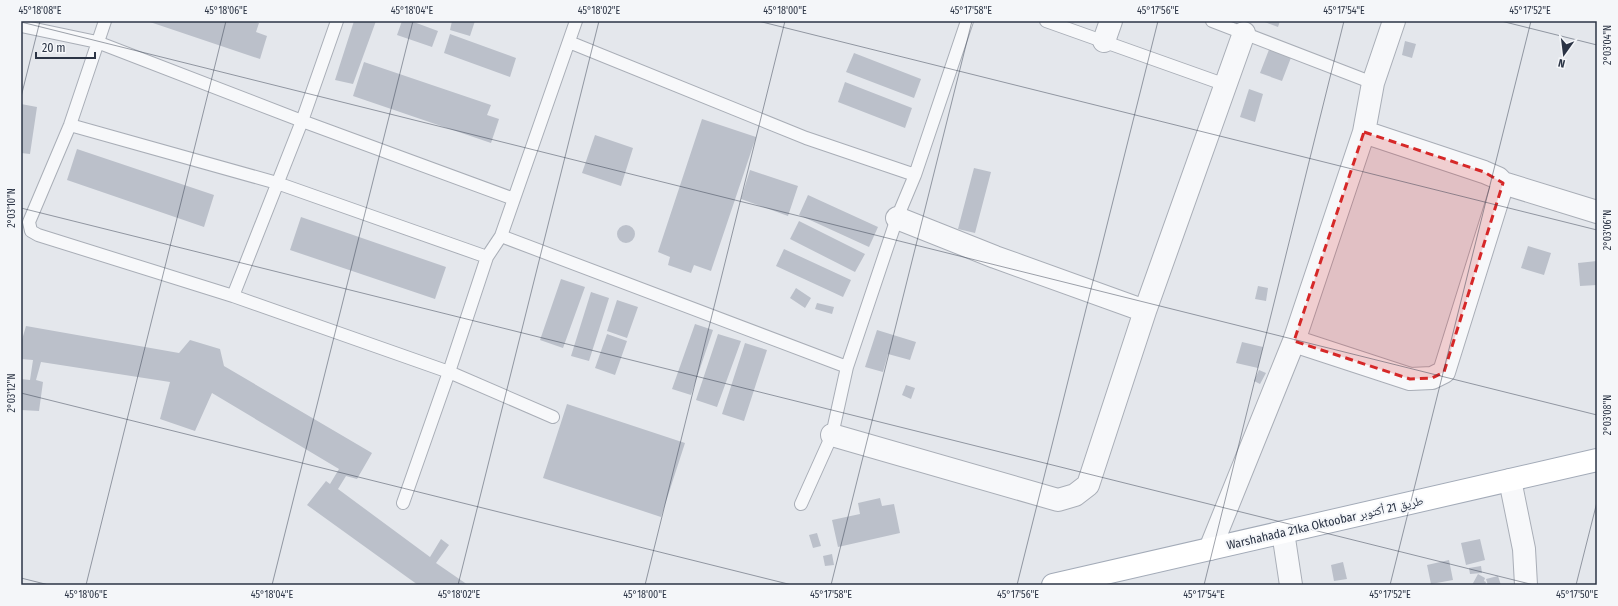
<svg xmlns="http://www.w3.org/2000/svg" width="1618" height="606" font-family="'Fira Sans Condensed','Noto Naskh Arabic',sans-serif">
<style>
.building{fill:#bbc0ca}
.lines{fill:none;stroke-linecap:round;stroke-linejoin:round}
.lane-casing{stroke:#a9aeb7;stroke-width:14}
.street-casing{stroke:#a9aeb7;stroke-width:24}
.primary-casing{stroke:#a3abb8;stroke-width:24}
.lane{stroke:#f7f8fa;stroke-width:12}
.street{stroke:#f7f8fa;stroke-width:22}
.primary{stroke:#fff;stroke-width:22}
.marked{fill:#d62828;fill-opacity:0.2;stroke:#d62828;stroke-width:3;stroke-dasharray:8 5;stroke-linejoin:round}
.ticks{fill:none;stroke:#2b3445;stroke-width:1;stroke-opacity:0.45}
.labels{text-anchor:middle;stroke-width:4;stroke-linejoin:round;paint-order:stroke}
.street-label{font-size:12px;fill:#2b3445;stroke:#f4f6f9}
.neatline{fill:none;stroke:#2b3445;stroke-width:1.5}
.ticks-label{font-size:10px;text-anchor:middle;fill:#2b3445}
</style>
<rect width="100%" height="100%" fill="#e4e7ec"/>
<path class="building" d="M147 21H253L259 23 256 32 267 36 260 59Z
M354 21H376L353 84 335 80Z
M402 21H411L438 31 432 47 397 35Z
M452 21H475L470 36 450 30Z
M1262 21H1280L1278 27Z
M450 34 516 58 510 77 444 53Z
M1405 41 1416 44 1412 58 1402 55Z
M1270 47 1292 55 1282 81 1260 73Z
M854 53 921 79 914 98 846 72Z
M364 62 491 105 487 115 499 119 491 143 353 96Z
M845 82 912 108 905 128 838 102Z
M1249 89 1263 94 1255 122 1240 117Z
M21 104 37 107 30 154 21 153Z
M702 119 756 137 711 271 694 265 691 273 668 265 670 257 658 252Z
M595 135 633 148 621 186 582 173Z
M77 149 214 195 204 227 67 180Z
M974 168 991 172 975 233 958 229Z
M750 170 798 186 788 216 741 199Z
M808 195 878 227 869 247 799 215Z
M301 217 446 267 435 299 290 250Z
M799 221 865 254 855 272 790 239Z
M617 234a9 9 0 1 1 18 0a9 9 0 1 1-18 0Z
M1528 246 1551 253 1544 275 1521 268Z
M784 249 851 280 843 297 776 266Z
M1597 261V285L1580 286 1578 263Z
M561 279 585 287 563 348 540 340Z
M1258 286 1268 288 1266 301 1255 299Z
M796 288 811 298 805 308 790 298Z
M591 292 609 298 589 361 571 356Z
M617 300 638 307 627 338 607 331Z
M817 303 834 307 832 314 815 309Z
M695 324 713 330 691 395 672 389Z
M26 326 179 353 190 340 220 349 224 366 372 453 357 479 346 476 338 489 430 557 441 539 449 545 436 563 468 585H418L307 505 326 481 330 484 339 469 212 393 195 431 160 419 170 382 41 362 36 380 43 382 39 411 21 410V379L30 380 33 360 21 359V343Z
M877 330 916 342 910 360 888 354 883 372 865 367Z
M607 334 627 341 615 375 595 368Z
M718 334 741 341 717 407 696 400Z
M1242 342 1263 347 1258 368 1236 363Z
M745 343 767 350 744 421 722 414Z
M1259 370 1266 373 1260 384 1254 381Z
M906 385 915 388 911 399 902 395Z
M567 404 685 443 661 517 543 478Z
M880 498 882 506 894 504 900 533 838 547 832 520 860 514 858 503Z
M817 533 821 546 813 548 809 535Z
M1480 539 1485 560 1466 565 1461 543Z
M832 554 834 565 825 566 823 556Z
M1449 560 1453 580 1431 584 1427 565Z
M1343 562 1347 579 1334 581 1331 565Z
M1481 566 1482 573 1470 574 1469 568Z
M1478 574 1485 578 1484 581 1486 582 1485 585H1472Z
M1498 576 1501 585H1488L1486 579Z"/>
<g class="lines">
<defs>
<path id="lane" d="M105 21 70 125 29 222 31 231 38 235 233 296 449 372 553 417
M1046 21 1226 85
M1212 21 1373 83
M21 26 97 42 302 121 514 199
M569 42 806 138 915 175
M70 125 277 183 487 257
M501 236 847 367
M233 296 302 121 337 21
M403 503 449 372 487 257 501 236 576 21
M801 504 832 435 847 367 897 218 915 175 967 21"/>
<path id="street" d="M1104 41 1111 21
M1503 183 1597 212
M897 218 995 257 1145 311
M1294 341 1410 379 1432 378 1444 372 1503 183 1498 178 1484 172 1364 132
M832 435 1058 500 1075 495 1088 485 1145 311 1244 33
M1510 480 1524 549 1526 585
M1283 532 1291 585
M1210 549 1294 341 1364 132 1373 83 1394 21"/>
<path id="primary" d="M1053 585 1597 460"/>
</defs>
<use href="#lane" class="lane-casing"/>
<use href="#street" class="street-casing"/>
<use href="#primary" class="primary-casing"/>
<use href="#lane" class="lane"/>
<use href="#street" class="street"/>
<use href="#primary" class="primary"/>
</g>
<path class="marked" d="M1364 132 1484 172 1503 183 1444 372 1432 378 1410 379 1294 341Z"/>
<path class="ticks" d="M758 21 1597 230M1501 21 1597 45M21 22 1597 415M21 97 40 21M21 208 1534 585M21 393 792 585M21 578 49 585M86 585 226 21M272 585 413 21M458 585 599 21M645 585 785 21M831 585 972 21M1017 585 1158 21M1204 585 1344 21M1390 585 1531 21M1576 585 1597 502"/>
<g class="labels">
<g class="street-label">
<text transform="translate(1325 523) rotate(-13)" y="4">Warshahada 21ka Oktoobar طريق 21 أكتوبر</text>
</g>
</g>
<rect width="1618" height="606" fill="none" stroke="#f4f6f9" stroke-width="44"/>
<g transform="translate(1564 54) rotate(194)" stroke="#f4f6f9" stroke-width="3" paint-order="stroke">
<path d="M0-3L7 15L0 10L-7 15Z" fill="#2b3445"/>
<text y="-6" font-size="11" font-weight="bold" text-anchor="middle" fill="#2b3445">N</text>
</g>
<path d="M36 52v6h59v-6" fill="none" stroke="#2b3445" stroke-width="2"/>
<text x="42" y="52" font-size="12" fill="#2b3445" stroke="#f4f6f9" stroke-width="3" paint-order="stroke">20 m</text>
<rect x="22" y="22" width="1574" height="562" class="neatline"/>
<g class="ticks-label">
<text x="40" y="14">45°18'08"E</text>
<text x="226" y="14">45°18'06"E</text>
<text x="412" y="14">45°18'04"E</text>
<text x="599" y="14">45°18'02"E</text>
<text x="785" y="14">45°18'00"E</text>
<text x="971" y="14">45°17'58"E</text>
<text x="1158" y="14">45°17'56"E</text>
<text x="1344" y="14">45°17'54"E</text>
<text x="1530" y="14">45°17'52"E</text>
<text transform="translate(1607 45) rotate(-90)" y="4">2°03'04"N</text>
<text transform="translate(11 208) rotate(-90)" y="4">2°03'10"N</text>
<text transform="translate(1607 230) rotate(-90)" y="4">2°03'06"N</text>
<text transform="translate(11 393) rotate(-90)" y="4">2°03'12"N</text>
<text transform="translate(1607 415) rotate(-90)" y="4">2°03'08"N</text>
<text x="86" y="598">45°18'06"E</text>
<text x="272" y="598">45°18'04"E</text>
<text x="459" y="598">45°18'02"E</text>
<text x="645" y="598">45°18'00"E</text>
<text x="831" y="598">45°17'58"E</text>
<text x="1018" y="598">45°17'56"E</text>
<text x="1204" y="598">45°17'54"E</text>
<text x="1390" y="598">45°17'52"E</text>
<text x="1577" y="598">45°17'50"E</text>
</g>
</svg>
